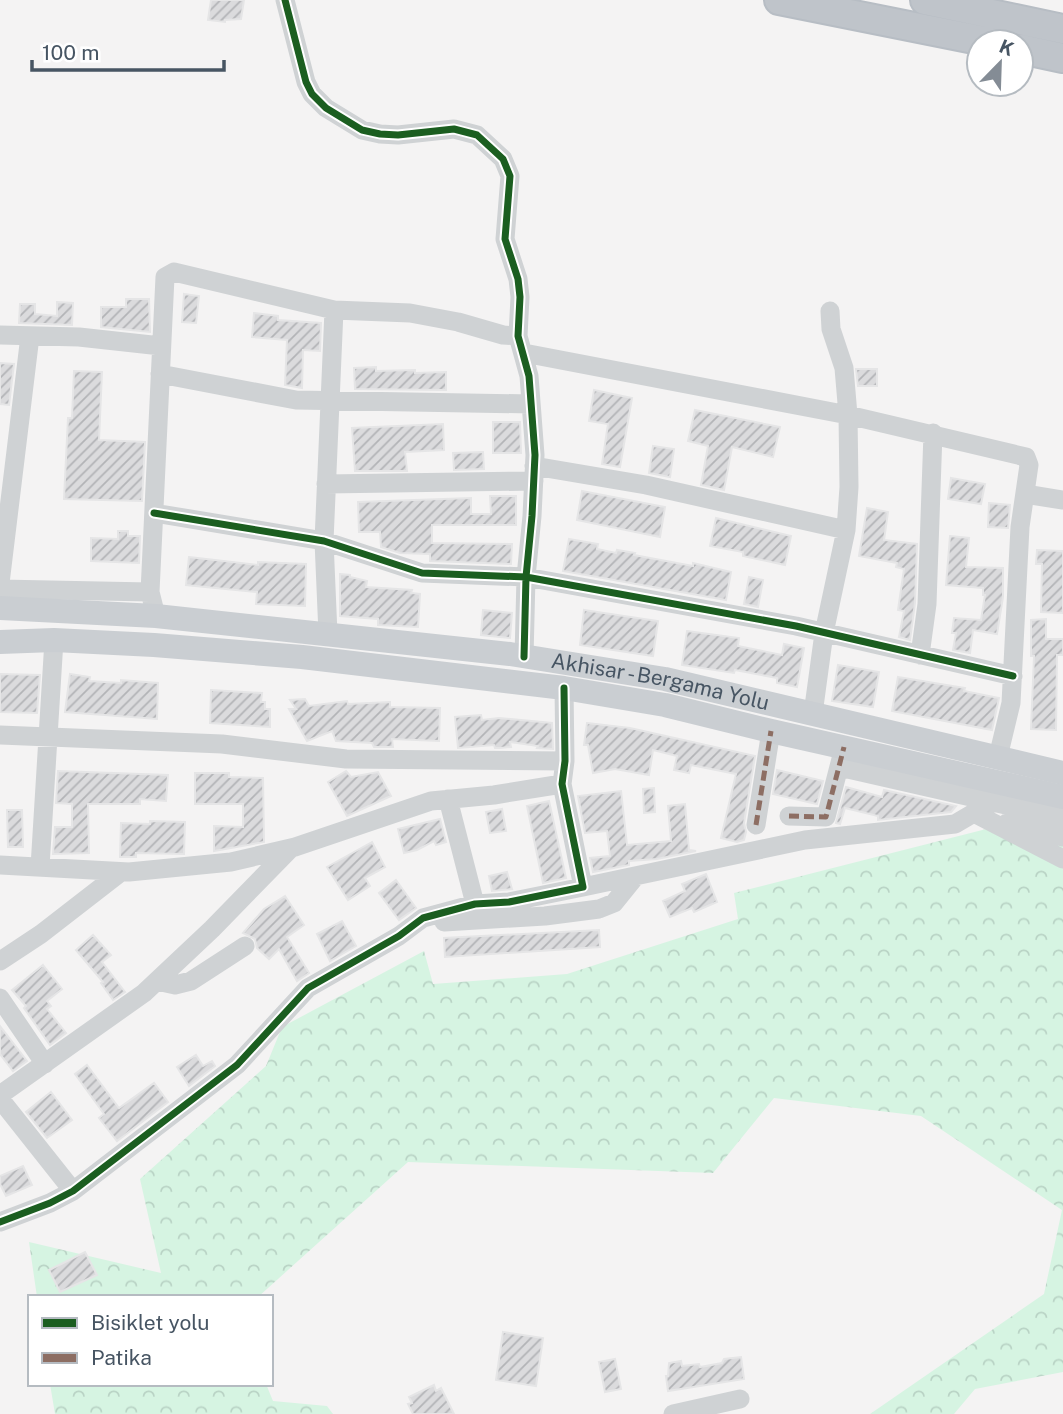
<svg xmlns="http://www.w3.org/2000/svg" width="1063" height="1414" font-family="'Public Sans',sans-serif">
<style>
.forest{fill:url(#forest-crowns)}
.building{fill:url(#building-hatch);stroke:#e5e5e6;stroke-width:2}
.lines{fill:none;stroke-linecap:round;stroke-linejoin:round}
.highway-casing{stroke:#b7bdc4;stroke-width:32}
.minor{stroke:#cfd2d4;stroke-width:19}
.major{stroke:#caced2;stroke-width:24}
.highway{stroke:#bfc4ca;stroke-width:28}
.quiet{stroke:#8d6e63;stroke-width:5;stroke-dasharray:10 5;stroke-linecap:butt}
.cycleway-casing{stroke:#fff;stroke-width:11}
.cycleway{stroke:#1b5e20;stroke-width:7}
.labels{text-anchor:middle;stroke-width:7;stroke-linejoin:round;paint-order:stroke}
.street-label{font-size:21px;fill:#475563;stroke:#fff}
</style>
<defs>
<pattern id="forest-crowns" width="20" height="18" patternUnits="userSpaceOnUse" patternTransform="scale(1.75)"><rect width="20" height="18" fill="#d6f4e2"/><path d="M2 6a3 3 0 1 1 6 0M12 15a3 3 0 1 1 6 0" fill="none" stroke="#b9d3c5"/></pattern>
<pattern id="building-hatch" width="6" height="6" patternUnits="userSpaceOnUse" patternTransform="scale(1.75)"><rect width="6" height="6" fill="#dbdbdd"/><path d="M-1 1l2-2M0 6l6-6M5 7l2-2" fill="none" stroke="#b3b4b7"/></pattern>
</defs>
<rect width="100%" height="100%" fill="#f4f3f3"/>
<path class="forest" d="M1002 825 1063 842V1372L975 1389 954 1414H870L1044 1294 1062 1210 921 1116 774 1098 713 1173 408 1162 258 1297H37L29 1242 161 1273 140 1179 266 1066 282 1027 424 951 433 984 567 974 738 919 734 893Z
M50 1384H266L273 1401 327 1406 333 1414H55Z"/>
<path class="building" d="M211 0H244L241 19 225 20V22L208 20Z
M184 294 199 296 196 323 182 322Z
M126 299H149L150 332 101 327V307H126Z
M57 302 73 303 72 325 19 323 20 304H35V314L57 316Z
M254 313 278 316V320L321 323 320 351 303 350 302 388 285 385 287 340 252 337Z
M0 363 14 364 9 405 0 404Z
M376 367V371L415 370V373L446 372V390L355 389 354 368Z
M856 369H877V386H858Z
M74 371 102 372 99 440 145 442 142 501 64 499 68 418H72Z
M594 390 632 398 620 467 602 464 608 424 589 421Z
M695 410 780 427 773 457 732 447 724 490 701 485 708 446 688 441Z
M493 422H520L521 453H493Z
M443 424 444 450 405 452 407 471H355L352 428Z
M653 446 674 449 670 477 649 473Z
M483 452 484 469 454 470 453 453Z
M951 478 985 484 981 504 948 499Z
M582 491 665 507 660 537 577 520Z
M490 496H516V525H432V543L512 544 511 564 430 561V554L400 553 381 547 380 532H359L358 502 471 498V514H491Z
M989 503 1010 505 1008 528 988 527Z
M867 508 888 512 884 540 917 544 915 603 910 640 899 637 904 611 898 610 904 569 896 567 897 563 859 556Z
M716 518 791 536 785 565 743 556V552L710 546Z
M118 531H128V536H140L139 563 91 561V538L118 539Z
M950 536 969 538 966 567 1003 568V597L997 634 973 630 970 653 953 650 956 633H952L954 618 981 620 985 595H983V588L946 585Z
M569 539 598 544 597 549 616 553 617 550 635 553 634 555 693 566V563L731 572 726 600 563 571Z
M1037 550 1063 551V613L1041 612 1042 564H1036Z
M189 557 258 565V562L306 564 305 606 256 604 257 592 186 585Z
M340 574 350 575V577L367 581 366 587 412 590 411 593 420 594 418 627 378 625V619L340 616Z
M749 577 763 580 758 607 744 604Z
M483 610 512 613 510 638 481 635Z
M584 610 658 621 653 656 580 645Z
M1046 619V639H1063V655H1057L1056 730 1031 729 1034 656H1031V620Z
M687 631 739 638 738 646 782 655 784 644 804 648 797 687 777 683V678L735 670 734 673 682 665Z
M838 665 879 672 873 707 832 701Z
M0 674 40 675 37 713 0 712Z
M70 674 90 677 89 681 121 683V680L158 683 157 719 65 712Z
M898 677 965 688 964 691 999 698 992 730 892 711Z
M211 690 262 693 261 702H265V709H270V727L210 723Z
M305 699 309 706 347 701 348 704 390 702V707L440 708 439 741 392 739 393 747H374L372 743 336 741 332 731 307 741 289 709H296L290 700Z
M481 715 482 720 499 718 552 723 553 749 537 748 538 746 510 742 511 747 500 748H495L494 745 458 748 455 717Z
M587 723 630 728 755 756 744 823 746 832 744 840 737 842 721 838 736 774 691 765 689 773 674 770 677 756 653 750 649 775 615 769 593 773 588 745H584Z
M777 770 823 781 817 804 773 794Z
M58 771 168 775 166 801 140 799V804H88L89 853 53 854 55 827H72V804L56 803Z
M346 771 351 777 378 772 391 796 347 816 328 782Z
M195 773H229V777L263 778 264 842 214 851V826L243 827V804H195Z
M846 787 882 797 884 790 956 806 951 812 878 820V816L845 808 840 824 836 823Z
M654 788 655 812 644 813 643 789Z
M621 791 627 845 671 841 668 806 685 804 689 850 696 851 657 859 629 861V865L593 872 590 858 610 856 607 831 585 833 578 796Z
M549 801 566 878 543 883 527 806Z
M502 809 506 831 490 833 486 812Z
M7 810H22L23 847H8Z
M440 819 446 842 436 845 434 841 417 850 404 853 398 829Z
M150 821 185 822 184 854 136 853V857H120L121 823 150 824Z
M372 842 385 867 365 878 370 886 348 900 327 867Z
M507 872 512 889 492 891 489 876Z
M706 874 717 902 694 912 692 908 670 917 663 901 685 891 682 884Z
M396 880 416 908 399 920 379 893Z
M285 896 304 925 287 937 309 973 297 981 279 949 269 959 257 948 255 939 243 933 264 909Z
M342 921 356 946 330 961 317 934Z
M599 930 600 947 445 957 444 938Z
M93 935 111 955 102 962 125 992 113 1000 101 983 103 982 76 950Z
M43 965 62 989 47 1001 51 1006 47 1009 66 1033 50 1045 24 1008 26 1006 12 990Z
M0 1026 27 1061 13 1071 0 1054Z
M196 1055 203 1066 212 1061 215 1066 189 1086 177 1067Z
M87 1065 119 1108 154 1083 168 1102 117 1141 99 1118 104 1114 75 1074Z
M51 1092 72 1120 47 1138 26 1112Z
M23 1166 32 1185 6 1196 0 1184V1176Z
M85 1252 97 1275 60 1292 49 1270Z
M503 1332 543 1338 536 1386 496 1380Z
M741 1357 744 1379 668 1391 666 1376H668L669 1363 681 1361 682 1366 699 1364 700 1367 722 1363 724 1359Z
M615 1359 621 1389 605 1392 599 1362Z
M434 1385 436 1391 441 1388 454 1414H413L408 1404 412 1403 409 1397Z"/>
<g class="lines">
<defs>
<path id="highway" d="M779 0 989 42
M925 0 1063 29
M1021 49 1063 58"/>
</defs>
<use href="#highway" class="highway-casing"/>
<path class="minor" d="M285 0 306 82 312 94 326 108 362 130 380 134 398 135 454 129 477 135 503 159 510 176 505 239 518 279 520 297 518 336 529 376 535 455 532 516 526 577 524 657
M0 335 79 337 161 346
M524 353 848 415 1026 457 1029 465 1020 527 1011 703 998 757
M160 374 296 400 531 404
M534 466 646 485 846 530
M326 484 534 481
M1025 494 1063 500
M154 513 324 541 422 573 526 577 796 626 1013 676
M0 583 30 336
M0 589 150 592
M156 616 150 592 165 277 174 272 334 310 410 313 458 322 503 335 518 336
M328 634 324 541 334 310
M920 655 927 604 933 433
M813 714 824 633 846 530 849 487 848 415 844 368 831 329 830 311
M0 735 222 744 346 759 565 761
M839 767 1063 818
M448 799 475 904
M974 813 1063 859
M789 816 826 817 842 755
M1008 822 1063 837
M756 825 771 731
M0 865 129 872 231 862 295 847 431 801 494 795 562 784
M40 867 54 640
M583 887 805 840 955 824 1018 787
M444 922 545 916 599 909 614 903 635 877
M0 961 41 934 121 872
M157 981 175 985 191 981 245 946
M0 998 45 1064
M0 1095 144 993 212 929 291 848
M0 1099 73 1191
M0 1222 50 1203 73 1191 237 1065 308 988 399 936 423 918 475 904 509 902 583 887 562 784 565 761 564 688
M673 1414 740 1399"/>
<g class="major">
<path id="s1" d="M0 608 156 616 510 654 665 679 1063 773"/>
<path d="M0 642 54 640 154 645 302 657 564 688 665 705 771 731 1063 797"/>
</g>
<use href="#highway" class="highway"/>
<path class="quiet" d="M789 816 826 817 844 747
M756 825 771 731"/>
<defs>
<path id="cycleway" d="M285 0 306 82 312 94 326 108 362 130 380 134 398 135 454 129 477 135 503 159 510 176 505 239 518 279 520 297 518 336 529 376 535 455 532 516 526 577 524 657
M154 513 324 541 422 573 526 577 796 626 1013 676
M0 1222 50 1203 73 1191 237 1065 308 988 399 936 423 918 475 904 509 902 583 887 562 784 565 761 564 688"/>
</defs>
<use href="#cycleway" class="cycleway-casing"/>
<use href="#cycleway" class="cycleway"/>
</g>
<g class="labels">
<g class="street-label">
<text dy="7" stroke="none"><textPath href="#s1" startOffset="665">Akhisar - Bergama Yolu</textPath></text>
</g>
</g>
<rect x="28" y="1295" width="245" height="91" fill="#ffffff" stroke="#b5bbc1" stroke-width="2"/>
<rect x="42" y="1318" width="35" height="10" fill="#1b5e20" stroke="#b5bbc1" stroke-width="2"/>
<text x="91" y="1330" font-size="21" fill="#475563">Bisiklet yolu</text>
<rect x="42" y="1353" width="35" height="10" fill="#8d6e63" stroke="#b5bbc1" stroke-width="2"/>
<text x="91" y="1365" font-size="21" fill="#475563">Patika</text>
<g transform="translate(1000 63) rotate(23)"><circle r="33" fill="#ffffff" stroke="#b5bbc1" stroke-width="2"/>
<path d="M0-5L12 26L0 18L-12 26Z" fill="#848c95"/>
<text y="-10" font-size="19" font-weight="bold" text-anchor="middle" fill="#475563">K</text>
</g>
<path d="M32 60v10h192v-10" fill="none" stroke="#475563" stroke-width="3.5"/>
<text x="42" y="60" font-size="21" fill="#475563" stroke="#ffffff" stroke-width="5" paint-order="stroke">100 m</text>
</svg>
